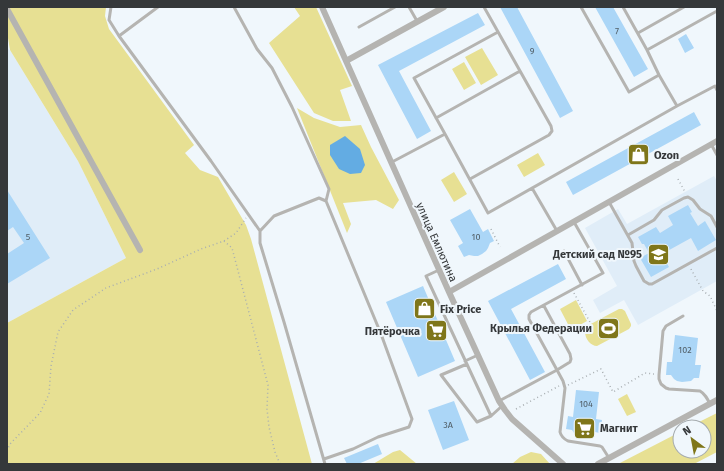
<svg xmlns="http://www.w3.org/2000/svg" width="724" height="471" font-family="'Fira Sans',sans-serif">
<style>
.built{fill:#e0edf8}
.green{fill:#e7e093}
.water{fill:#63ace3}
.building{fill:#abd6f7}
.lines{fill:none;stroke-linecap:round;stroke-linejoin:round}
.path{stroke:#a8aeb1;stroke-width:1.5;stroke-dasharray:1 3;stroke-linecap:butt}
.service{stroke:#b5b4b1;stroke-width:3}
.minor{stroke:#b5b4b1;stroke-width:6}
.labels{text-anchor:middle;stroke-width:4;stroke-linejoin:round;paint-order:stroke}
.number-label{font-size:9px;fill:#526069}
.poi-label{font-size:11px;font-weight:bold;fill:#35383a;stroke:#f0f7fc;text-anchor:start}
.street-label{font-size:11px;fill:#35383a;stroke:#f0f7fc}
</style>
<rect width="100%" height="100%" fill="#f0f7fc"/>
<path class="built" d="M7 49 10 50 78 161 126 258 7 323Z
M714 176 717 181V281L638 325 624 300 600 313 593 300 617 286 585 228 618 209 627 224Z"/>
<path class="green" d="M7 7H106L105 16 109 29 194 145 185 153 200 170 218 177 246 225 251 239 312 464H7V323L126 258 78 161 10 50 7 32Z
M294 7H316L352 86 340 90 351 121H333L314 113 269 43 300 16Z
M482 48 498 75 481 85 465 57Z
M464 62 476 83 464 90 452 69Z
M297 108 314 118 340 127 361 125 371 147 399 200 393 209 376 200 343 203 351 224 347 233Z
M538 153 545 165 524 177 517 165Z
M454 172 467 194 454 202 441 180Z
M576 300 587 321 571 330 560 309Z
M619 309H622L625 311 631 324V326L629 329 597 346C591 346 585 339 585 332 584 329 586 328 587 326Z
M627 394 636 412 627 416 618 399Z
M717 413V452L694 464H618L680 432V451H704V427H689Z
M400 450 417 464H373L393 452Z
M531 452 541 454 550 464H512L520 457Z"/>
<path class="water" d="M345 136 360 149 365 165 361 173 350 174 339 169 330 155V145Z"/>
<path class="building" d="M500 7H517L573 111 560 118Z
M595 7H613L648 69 634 77Z
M478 13 485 25 399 71 431 131 417 139 378 65Z
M686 34 694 48 685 53 678 39Z
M694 112 701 125 573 195 566 182Z
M7 190 50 258 7 284V254L24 243 13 227 7 231Z
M688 205 692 212 690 213 698 226 705 221 716 240 698 251 691 238 662 254 669 267 651 277 640 258 649 253 644 244H642L638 237 656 227 660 233 673 225 668 216Z
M470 209 483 232 488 229 494 241 490 243 488 248 486 251 482 254 478 256H474L469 255 464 257 458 246 463 243 450 220Z
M558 264 566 279 511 309 545 372 530 380 488 301Z
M423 286 455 361 418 377 386 302Z
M675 335 698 338 695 365H701L699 378H694L691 381 682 382 677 381 674 379 671 375H666L667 362H672Z
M576 390 599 392 596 419 602 420 600 433 595 432 591 435 587 437H583L574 433 572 430 566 429 568 416 573 417Z
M454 401 469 440 443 450 428 410Z
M378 444 382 454 358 464H347L344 458Z"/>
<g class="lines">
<path class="path" d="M678 179 685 192
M491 229 500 247
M224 241 232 248 268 385 267 409 269 427 275 452 280 464
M691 269 703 291 710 296 717 311
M574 293 591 324
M568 385 601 369 613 392 645 373 654 374
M516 409 559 386
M7 451 10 444 40 413 49 394 51 366 58 332 73 310 106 288 157 269 201 249 224 241 236 233 246 218"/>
<path class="service" d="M111 7 109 20 119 36 211 161 260 231V243L284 322 325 464
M234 7 257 49 272 68 292 107 329 189 326 201 381 334 412 419 409 427 378 437 353 449 324 459
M409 7 417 21
M581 7 629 92 659 75 647 50 623 7
M359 27 395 7
M638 33 684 7
M119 36 158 7
M647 50 717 11
M659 75 677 106
M436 118 520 71
M445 134 414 78 498 32
M711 144 717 155
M392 162 445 134 488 213 677 106 715 86 717 90
M470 179 549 135 552 131 551 126 484 7
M532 188 557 231
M609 202 632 243 634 261 636 266 644 281 649 284H652L717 248
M260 231 274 216 319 198 326 201
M628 235 654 220 662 210 684 198 688 197 693 200 700 209 711 216 717 227
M564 251 582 285
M439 270 426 276 491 416 502 406
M544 306 570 354 571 359 570 362 557 370 563 381 565 388 560 432C561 436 564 439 568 441L600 446 602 447 609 458
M683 316 666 326 663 331 659 375V379L661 384 666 388 669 389 700 391C705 394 707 398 710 404
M465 361 478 355
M467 364 441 375 477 422 491 416
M499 401 557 370 529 319V315L531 312 603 273 574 222"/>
<path class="minor" d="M322 7 449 292 499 401 505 410 512 419 563 464
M7 9 140 250
M346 61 444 7
M449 292 717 141
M598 464 717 400"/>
</g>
<defs>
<symbol id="shop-square" viewBox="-11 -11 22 22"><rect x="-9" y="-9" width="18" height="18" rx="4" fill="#7f761a" stroke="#f0f7fc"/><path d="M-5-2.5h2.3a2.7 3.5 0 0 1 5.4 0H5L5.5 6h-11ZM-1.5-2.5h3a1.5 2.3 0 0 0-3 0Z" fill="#fff"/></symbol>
<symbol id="school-square" viewBox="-11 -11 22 22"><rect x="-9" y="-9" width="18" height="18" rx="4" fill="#7f761a" stroke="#f0f7fc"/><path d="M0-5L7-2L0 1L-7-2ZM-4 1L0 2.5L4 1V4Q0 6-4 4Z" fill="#fff"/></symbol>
<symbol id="stadium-square" viewBox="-11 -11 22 22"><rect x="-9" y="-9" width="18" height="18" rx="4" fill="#7f761a" stroke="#f0f7fc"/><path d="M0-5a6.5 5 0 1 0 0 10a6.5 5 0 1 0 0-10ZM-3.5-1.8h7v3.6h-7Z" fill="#fff"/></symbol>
<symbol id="supermarket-square" viewBox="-11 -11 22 22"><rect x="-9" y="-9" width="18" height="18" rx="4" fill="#7f761a" stroke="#f0f7fc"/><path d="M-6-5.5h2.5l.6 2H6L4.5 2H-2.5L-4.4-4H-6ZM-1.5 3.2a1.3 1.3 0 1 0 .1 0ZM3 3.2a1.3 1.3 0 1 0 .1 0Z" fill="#fff"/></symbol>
</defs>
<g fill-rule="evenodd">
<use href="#shop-square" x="626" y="142" width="25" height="25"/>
<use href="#school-square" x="646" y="242" width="25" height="25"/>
<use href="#shop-square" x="412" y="296" width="25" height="25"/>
<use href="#stadium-square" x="596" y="316" width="25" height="25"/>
<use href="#supermarket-square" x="424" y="318" width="25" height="25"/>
<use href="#supermarket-square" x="572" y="416" width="25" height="25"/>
</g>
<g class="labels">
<g class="number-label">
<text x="617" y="34">7</text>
<text x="532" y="54">9</text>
<text x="28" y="240">5</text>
<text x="476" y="240">10</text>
<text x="685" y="353">102</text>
<text x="586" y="407">104</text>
<text x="448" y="428">3А</text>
</g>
<g class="poi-label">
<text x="654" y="159">Ozon</text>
<text x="642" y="258" text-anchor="end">Детский сад №95</text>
<text x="440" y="313">Fix Price</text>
<text x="592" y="332" text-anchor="end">Крылья Федерации</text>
<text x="420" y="335" text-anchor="end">Пятёрочка</text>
<text x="600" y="432">Магнит</text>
</g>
<g class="street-label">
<text transform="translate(437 242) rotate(66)" y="4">улица Емлютина</text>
</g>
</g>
<rect width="724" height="471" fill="none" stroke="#35383a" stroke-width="16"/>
<g transform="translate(692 439) rotate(328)"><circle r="19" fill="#f0f7fc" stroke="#a5abae"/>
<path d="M0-3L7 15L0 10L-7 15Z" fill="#7f761a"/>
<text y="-6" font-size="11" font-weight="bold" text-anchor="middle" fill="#35383a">N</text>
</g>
</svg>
